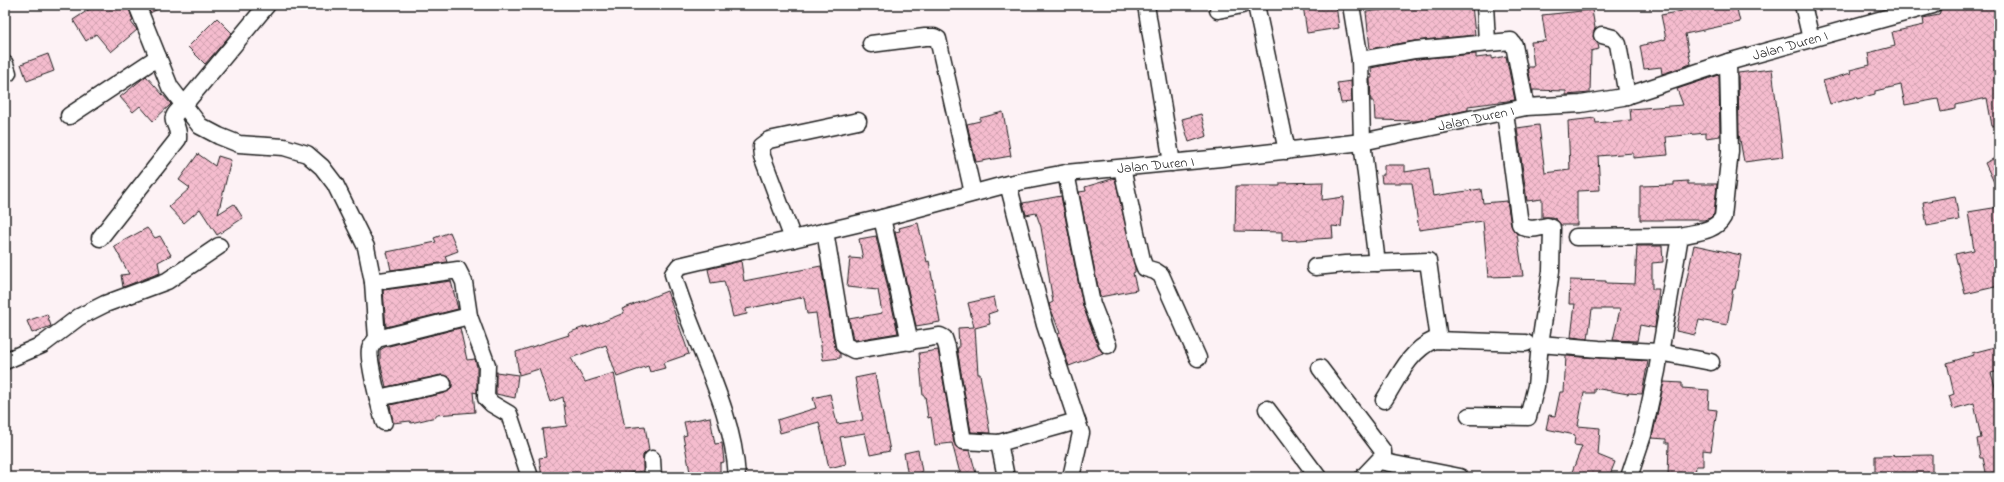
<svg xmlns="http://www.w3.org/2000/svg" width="2004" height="482" font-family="'Indie Flower',sans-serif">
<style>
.building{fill:url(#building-cross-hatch);stroke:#1c1c1c}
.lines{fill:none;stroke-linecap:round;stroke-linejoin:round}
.minor-casing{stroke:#1c1c1c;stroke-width:19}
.minor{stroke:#fff;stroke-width:16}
.labels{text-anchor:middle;stroke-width:4;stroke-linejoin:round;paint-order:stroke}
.street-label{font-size:14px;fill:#1c1c1c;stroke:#fff}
</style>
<defs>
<pattern id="building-cross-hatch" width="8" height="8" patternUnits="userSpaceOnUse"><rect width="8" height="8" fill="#f5bcce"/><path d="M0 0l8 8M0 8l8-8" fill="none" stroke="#d1a1b0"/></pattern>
</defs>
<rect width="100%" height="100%" fill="#fdf2f5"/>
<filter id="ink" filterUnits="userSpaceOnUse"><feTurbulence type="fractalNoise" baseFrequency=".025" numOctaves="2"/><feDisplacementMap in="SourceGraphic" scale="8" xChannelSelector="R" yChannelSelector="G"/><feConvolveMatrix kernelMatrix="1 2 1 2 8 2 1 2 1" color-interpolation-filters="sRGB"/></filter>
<g filter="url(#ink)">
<path class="building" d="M96 5H128L133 21 131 22 137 30 111 52 96 34 86 41 73 20Z
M147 5H166L150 13Z
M1303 5H1336L1339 28 1307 33Z
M1398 5H1472L1475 35 1414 41 1370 49 1366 12 1398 8Z
M1680 5H1736L1740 22 1685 34 1691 64 1662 74 1661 67 1644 69 1640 46 1666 39 1661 15 1682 11Z
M1942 5H1964L1965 9 1984 5H1999V125L1992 126 1987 98 1956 105V109L1941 112 1938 99 1905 105 1901 85 1875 91V94L1857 99 1856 97 1830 104 1823 81 1851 73 1850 70 1870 65 1868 53 1895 46 1892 32 1924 25 1923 18 1939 15Z
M1592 10 1595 28 1593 37 1598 44 1599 49 1591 51 1590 93 1566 95V91L1533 90V95L1528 67H1534L1531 42 1546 41 1542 15Z
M217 18 232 33 205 64 188 47Z
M48 54 54 71 27 81 21 64Z
M1476 54V58L1492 56V59L1506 56 1515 100 1468 106V110L1417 121 1375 120 1374 101H1371L1370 78H1372L1371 68 1416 59Z
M1772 69 1783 157 1744 162 1739 134 1738 73Z
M1719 75 1720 136 1706 138V133L1666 137 1668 155 1633 158V153L1598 156 1600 190 1577 191V225H1561L1556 219 1551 217H1542V199L1527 201 1517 128 1539 125 1545 173 1570 170 1568 121 1595 118 1596 123 1631 120 1630 109 1683 105 1677 89Z
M146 76 171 104 153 121 140 106 133 112 120 97Z
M1351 81 1352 102 1341 103 1337 83Z
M1003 112 1011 156 976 162 967 124 980 121V118Z
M1201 114 1207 136 1189 142 1182 119Z
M198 154 215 166 218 156 231 160 218 214 234 204 243 218 217 235 200 209 184 223 169 207 190 188 179 180Z
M1999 156V193L1985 163Z
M1384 165H1405V172L1429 168 1433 196 1481 189 1483 203 1507 201 1511 225 1517 234 1523 276 1488 277 1483 221 1419 230 1412 183H1382L1381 175H1384Z
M1115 178 1135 267V272L1133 273 1137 290 1100 297 1079 192 1086 191 1085 187Z
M1688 181V184H1717L1714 214 1710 218 1704 220H1640V186L1674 185V182Z
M1323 182 1322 200 1344 197 1341 227 1332 226 1333 238 1282 241V232L1235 231 1236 186H1280V183Z
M1061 196 1083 306 1099 348 1103 353 1069 366 1058 334 1060 333 1049 304 1053 302 1041 227 1036 213 1026 215 1023 203Z
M1955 196 1959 220 1927 226 1923 202Z
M1999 207V286L1965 294 1955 254 1974 250 1968 212Z
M918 223 927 262 929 261 940 322 916 326 895 232 900 231 899 228Z
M147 228 155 238 160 236 171 255 158 262 160 273 123 287 121 275 129 274 114 246Z
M450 232 458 251 445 256 447 262 391 270 387 252 436 242 434 238Z
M876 236 898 333 856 340 853 339 849 319 882 313 878 290 847 287 850 258 863 259 859 239Z
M1694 245 1741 255 1735 289H1733L1727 325 1699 320 1695 335 1676 331Z
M1637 246H1662L1663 262 1652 263V289H1659L1655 328 1640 325 1637 341 1613 340 1620 309H1592L1588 339 1571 337 1575 304H1569L1570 280 1606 281V283L1635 284Z
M741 261 744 281 821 266 835 347 840 354V358L823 360 816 313 807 314 804 297 746 309 747 314 733 317 724 281 711 283 708 269Z
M451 281 458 309 386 327 383 290Z
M667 291 689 354 663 363 665 368 650 372 648 366 617 377 606 345 571 358 585 382 614 373 625 428 645 426 649 450 643 455V471L601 477H542L539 458 546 457 542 429 567 426 563 397 550 402 539 369 519 375 516 352 569 335 568 333 587 326V328L624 313 622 309Z
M994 297 997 311 988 314 990 324 975 328 978 374H980L990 433 971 432 957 348H959L958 328 974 327 968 303Z
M47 314 51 326 32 333 27 321Z
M460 328 467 360 475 359 477 367V393L473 392 475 412 436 415V417L411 423 410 421 393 423 390 405 445 393 452 387V382L450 377 441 375 386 387 380 361V350L385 347Z
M1999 346V371L1991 373 1999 400V477H1987L1983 458H1980L1977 439 1981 438 1974 403 1953 409 1949 396 1954 394 1947 363 1973 355 1972 353Z
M938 350 954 443 959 449 970 451 977 477H961L952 443 935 445 931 417 928 418 925 396H923L919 353Z
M1566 356 1648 361 1642 394 1628 393V394L1594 388V393H1584L1578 426 1600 428 1598 455 1615 462 1609 477H1570L1582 446 1574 445 1575 435 1546 429 1549 415 1555 416 1560 392H1564Z
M496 372 518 375 515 398 496 394Z
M875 374 890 451 870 455 865 433 840 437 846 464 829 468 819 422 780 433 777 420 816 408 813 398 830 394 837 424 863 420 855 378Z
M1664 382 1682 383V388L1709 390 1708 409 1717 410 1711 451 1703 450V466H1696L1695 477H1668L1669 443H1666V439L1652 438Z
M710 417 715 444 722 443 724 462 720 463V477H691L683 436 687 435 684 422Z
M918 450 923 477H908L904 453Z
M1932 455V474H1926V477H1890V474H1875V456Z"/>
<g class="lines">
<defs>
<g id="minor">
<path d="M137 5 170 87 200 126 219 136 239 144 284 147 307 154 322 167 335 184 366 247 373 282 458 270 464 282 469 316 487 365 486 398 492 404 509 414 530 477"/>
<path d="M1146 5 1172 163"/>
<path d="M1256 5 1287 151"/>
<path d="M1351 5 1360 60 1362 142 1377 263"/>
<path d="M1485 5 1487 42"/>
<path d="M1803 5 1811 39"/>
<path d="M1218 10 1242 5"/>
<path d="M1602 35 1613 38 1618 44 1627 96"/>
<path d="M871 44 925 37H934L938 39 973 193"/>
<path d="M1360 60 1415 50 1511 41 1514 45 1526 107"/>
<path d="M5 64 8 73"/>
<path d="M1505 112 1520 224C1528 232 1537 228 1547 226L1552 228 1551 271 1540 344"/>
<path d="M69 116 158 57"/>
<path d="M1122 168 1142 260 1145 268 1155 271 1161 275 1198 358"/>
<path d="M1066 173 1092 304 1108 345"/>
<path id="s1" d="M1008 184 1066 173 1221 158 1362 142 1526 107 1581 104 1623 97 1728 62 1933 5"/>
<path d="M882 218 910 342"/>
<path d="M825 231 844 345 854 350 940 336 944 338 947 347 963 441 999 443 1077 421"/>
<path d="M1576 237 1680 236"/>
<path d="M100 238 178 139C180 119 163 124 184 105L267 5"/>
<path d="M793 239 762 156 761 146 769 140 858 121"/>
<path d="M1315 267 1345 264 1428 261 1439 340"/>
<path d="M373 282 377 339"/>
<path d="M5 361 42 345 79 317 105 304 167 281 219 246"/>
<path d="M1320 368 1383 451V456L1363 477"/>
<path d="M378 398 443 384"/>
<path d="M1384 400C1398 378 1409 351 1434 340L1526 343"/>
<path d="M1267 409 1318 477"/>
<path d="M1469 416 1528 417 1536 386 1540 344 1599 349 1659 352 1711 362"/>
<path d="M384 422C381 411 367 358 370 349 371 345 374 342 377 339L469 316"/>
<path d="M999 443 1006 477"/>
<path d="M652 459 653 477"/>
<path d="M1379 461 1460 477"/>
<path d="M737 477C733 406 693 342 673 274L679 266 882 218 1008 184 1045 325 1081 433 1071 477"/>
<path d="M1629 477 1643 435 1657 371 1680 236C1695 232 1715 232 1723 217L1730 151 1728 62"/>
</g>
</defs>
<use href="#minor" class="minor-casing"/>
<use href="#minor" class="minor"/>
</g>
</g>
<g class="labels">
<g class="street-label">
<text dy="5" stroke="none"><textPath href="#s1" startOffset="797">Jalan Duren I</textPath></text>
<text dy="5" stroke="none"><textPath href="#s1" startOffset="473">Jalan Duren I</textPath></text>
<text dy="5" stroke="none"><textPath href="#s1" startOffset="149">Jalan Duren I</textPath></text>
</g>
</g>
<rect width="2004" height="482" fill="none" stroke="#fff" stroke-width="20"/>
<rect x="10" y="10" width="1984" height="462" fill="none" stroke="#1c1c1c" stroke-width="1.5" filter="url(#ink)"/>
</svg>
